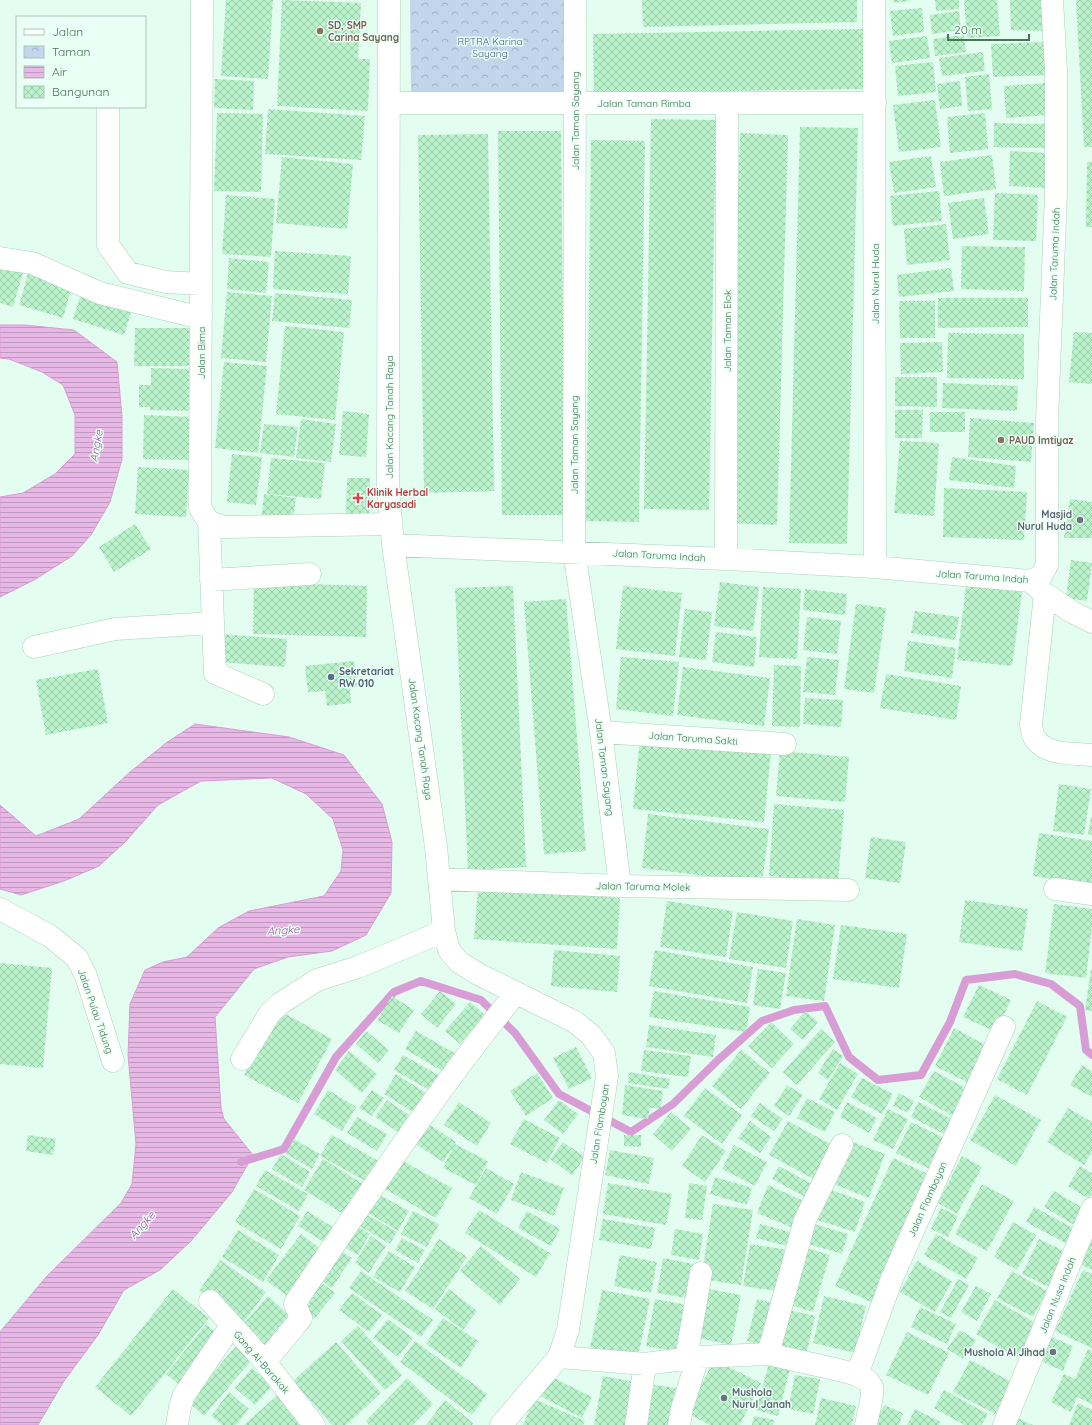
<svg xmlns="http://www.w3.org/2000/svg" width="1092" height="1425" font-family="Quicksand,sans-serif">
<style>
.park{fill:url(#park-crowns)}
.water{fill:url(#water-rules);stroke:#d99dd6}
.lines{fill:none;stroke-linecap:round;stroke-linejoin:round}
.stream{stroke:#d99dd6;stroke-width:8}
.building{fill:url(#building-cross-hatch)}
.minor-casing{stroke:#acd1b9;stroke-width:23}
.minor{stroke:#fff;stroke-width:22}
.education-dot{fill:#8d6e63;stroke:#eafff5;stroke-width:1.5}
.health-dot{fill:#e0444e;stroke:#eafff5;stroke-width:1.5}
.worship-dot{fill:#6b7280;stroke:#eafff5;stroke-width:1.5}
.service-dot{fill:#5c6f8a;stroke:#eafff5;stroke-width:1.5}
.labels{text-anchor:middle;stroke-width:3;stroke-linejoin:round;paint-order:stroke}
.education-label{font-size:10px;font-weight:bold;fill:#785e54;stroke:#eafff5;text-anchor:start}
.park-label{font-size:10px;fill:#456088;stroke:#eafff5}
.street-label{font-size:10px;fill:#487654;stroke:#eafff5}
.health-label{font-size:10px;font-weight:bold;fill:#be3a42;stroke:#eafff5;text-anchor:start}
.worship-label{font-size:10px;font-weight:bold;fill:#5b616d;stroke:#eafff5;text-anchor:end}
.service-label{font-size:10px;font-weight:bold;fill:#4e5e75;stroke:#eafff5;text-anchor:start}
.water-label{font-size:11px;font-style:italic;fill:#9f499a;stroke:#eafff5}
</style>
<defs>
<pattern id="park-crowns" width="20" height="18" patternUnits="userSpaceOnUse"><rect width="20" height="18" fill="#c1d6eb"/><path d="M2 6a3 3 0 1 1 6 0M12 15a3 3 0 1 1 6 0" fill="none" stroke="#9fb2c1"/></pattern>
<pattern id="water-rules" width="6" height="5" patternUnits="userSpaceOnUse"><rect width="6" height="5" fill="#e7b7e5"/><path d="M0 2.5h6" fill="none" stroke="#bd99bc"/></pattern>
<pattern id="building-cross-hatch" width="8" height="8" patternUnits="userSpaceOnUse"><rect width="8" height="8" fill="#baf3cb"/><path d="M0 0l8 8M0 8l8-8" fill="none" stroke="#99c9a7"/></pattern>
</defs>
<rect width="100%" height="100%" fill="#e3fdf0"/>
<path class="park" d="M410 0H569V93L411 94Z"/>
<path class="water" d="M0 325H25L74 330 117 362 122 416V459L110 502 91 535 72 556 34 580 0 597V497L23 493 55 474 75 454V415L63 385 42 372 9 359 0 358Z
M195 724 289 737 344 755 382 804 392 842 391 893 366 935 332 951 288 957 254 969 215 1017 221 1108 224 1119 253 1155 232 1192 191 1241 160 1270 124 1290 98 1335 64 1381 38 1425H0V1332L46 1277 121 1203 132 1184 136 1144 128 1055 130 1004 145 970 163 962 187 957 218 928 249 911 324 896 341 871 343 850 333 819 306 794 272 778 201 781 158 805 126 841 99 866 64 881 21 895 0 889V805L36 836 79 819 130 772 166 743Z"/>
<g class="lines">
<path class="stream" d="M241 1162 284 1149 336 1057 394 992 421 981 481 1000 515 1033 559 1094 631 1132 673 1104 718 1060 762 1021 794 1010 825 1006 849 1057 878 1080 921 1075 950 1022 966 980 1015 974 1051 984 1080 1006 1086 1050 1092 1055"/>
</g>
<path class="building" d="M226 0H273L268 79 221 76Z
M282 0 361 3 358 59H370L368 111 277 106Z
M642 0H857V22L643 27Z
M893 0H909V1L894 3Z
M935 0H959V9L936 11Z
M964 0H997L1000 36 967 38Z
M1010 0H1042L1043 31 1011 30Z
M1076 0H1092V147H1084Z
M922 8 924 32 893 36 890 11Z
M959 11 961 30 932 34 930 15Z
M863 29 864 89 594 93 593 34Z
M964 35 966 52 935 56 933 39Z
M927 36 930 58 892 63 889 41Z
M1046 42 1048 75 993 77 991 44Z
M983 52 985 71 942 76 939 58Z
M933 62 936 92 898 96 895 66Z
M989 74 992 109 968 111 965 77Z
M215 79 254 81 253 110 214 108Z
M960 81 962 106 940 109 937 84Z
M1047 83 1049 115 1006 118 1004 86Z
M935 100 941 147 899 152 893 105Z
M268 109 365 116 361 160 265 154Z
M217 113 263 114 261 192 214 191Z
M985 113 988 149 950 153 947 117Z
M651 119 716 120 709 510 644 509Z
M994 123 1048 124V148L994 147Z
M800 127 858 128 847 544 789 543Z
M498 131H561L565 515H502Z
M740 133 788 135 777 525 728 523Z
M488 134 494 491 424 493 418 135Z
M591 140 645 141 639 522 586 521Z
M1010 151 1048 153 1047 188 1009 186Z
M992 155 996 189 944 196 940 162Z
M931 156 936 187 894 193 889 162Z
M282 157 353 164 347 229 276 223Z
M1087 162H1092V227H1086Z
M939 191 942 221 893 226 890 196Z
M995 193 1038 195 1036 241 993 240Z
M226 195 275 199 271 257 222 254Z
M984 198 989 234 953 239 948 203Z
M946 224 950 260 907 265 904 229Z
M962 246 1025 247 1024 291 961 289Z
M275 251 351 256 348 294 273 289Z
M229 258 269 262 266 293 227 289Z
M0 259 25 266 13 307 0 303Z
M951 268 954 291 899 297 897 275Z
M29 270 73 283 63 318 19 305Z
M82 290 133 306 124 335 73 319Z
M227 292 272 296 266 362 221 358Z
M275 293 352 300 349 328 272 321Z
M938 298H1028V327L938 328Z
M899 301H935V338H900Z
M285 326 344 332 335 420 276 414Z
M135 328H194V366H134Z
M1074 332 1092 333V384L1069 382Z
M948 333 1024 334V379L947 378Z
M942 342 943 372 901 374 900 343Z
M224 362 267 366 258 453 215 448Z
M151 368 193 369 192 411 150 410V407H139V385H151Z
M895 377H937V407L895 406Z
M943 383 1018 386 1017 411 942 408Z
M895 410H923L922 438H895Z
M343 411 369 414 366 457 339 455Z
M930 412H965V432H930Z
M144 415 195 417 194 460 143 459Z
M970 418 1034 423 1031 462 968 457Z
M301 419 336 424 331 462 296 458Z
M264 424 298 427 294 457 260 453Z
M900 441 939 443 934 516 894 513Z
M232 454 262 457 256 505 227 502Z
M952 457 1016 466 1014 488 949 480Z
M271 458 325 463 321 499 267 494Z
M138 467 189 470 186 517 135 514Z
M347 478H370L369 519 346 518Z
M944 488 1027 492 1024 540 943 537Z
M264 494 296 498 292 525 261 522Z
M1070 499 1092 502V538H1064Z
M135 524 151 549 114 572 99 547Z
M1071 560 1092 563 1087 601 1066 598Z
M254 582 367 586 366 637 253 634Z
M720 582 759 587 753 631 714 626Z
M966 585 1022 592 1012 666 957 660Z
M513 586 526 867 468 870 455 588Z
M623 586 682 593 675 656 616 649Z
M763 587 801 589 797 659 759 657Z
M805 589 847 594 845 615 803 610Z
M566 599 586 851 544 854 524 602Z
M856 604 886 608 874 693 844 689Z
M685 609 712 612 706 660 679 657Z
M915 611 959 617 955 640 911 633Z
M807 617 841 621 837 654 803 650Z
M716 632 757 637 754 667 712 662Z
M220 634 287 639 285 667 218 662Z
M908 641 956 648 952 678 904 671Z
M621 657 679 662 673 716 616 709Z
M807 657 839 660 835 695 803 692Z
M354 661 357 687 350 688 351 703 327 706 325 691 308 692 305 666Z
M774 665 801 666 800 727 772 726Z
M683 667 770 678 764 726 677 715Z
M98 669 108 723 46 735 36 680Z
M886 674 961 686 956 720 880 708Z
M805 698 843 700 841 727 803 724Z
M640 739 771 752 764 822 633 809Z
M780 751 849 757 845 802 776 796Z
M1059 784 1091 789 1084 835 1053 831Z
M774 804 844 810 838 882 769 876Z
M648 814 769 829 762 883 642 868Z
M1091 817H1092V835L1088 834Z
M1039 833 1092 841V885L1033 876Z
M871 837 906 842 900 883 865 878Z
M478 888 620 898 617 949 474 939Z
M965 900 1028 909 1022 951 959 942Z
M667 901 733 911 726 957 660 947Z
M1054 904 1092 909V926L1086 978 1045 973Z
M737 912 793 921 786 968 729 959Z
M797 919 835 925 824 1001 786 996Z
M841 925 907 934 899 988 833 979Z
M554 950 620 956 617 992 551 986Z
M655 950 753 967 747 1003 649 986Z
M0 963 52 968 43 1068 0 1064Z
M758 969 786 973 780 1009 753 1005Z
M1091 969 1092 970V1011L1085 1010Z
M979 985 1011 1000 996 1032 963 1017Z
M440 991 456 1004 437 1028 421 1014Z
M654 991 750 1007 746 1032 649 1017Z
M392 996 414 1010 399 1033 377 1020Z
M1037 1001 1067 1017 1027 1095 997 1079Z
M470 1002 485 1015 460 1044 445 1031Z
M278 1010 332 1039 298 1103 244 1075Z
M805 1011 818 1022 803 1040 790 1029Z
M771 1022 794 1044 772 1068 748 1046Z
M649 1025 716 1035 713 1057 646 1047Z
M954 1028 993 1049 974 1086 935 1066Z
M821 1029 835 1042 797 1085 783 1072Z
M366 1031 389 1050 378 1063 356 1044Z
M416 1031 458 1055 447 1074 405 1049Z
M576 1047 592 1078 569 1089 553 1058Z
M833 1049 843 1056 828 1080 818 1073Z
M644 1050 691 1056 688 1077 641 1071Z
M741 1050 770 1073 741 1109 712 1086Z
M349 1051 377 1074 362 1093 335 1070Z
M403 1055 440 1076 431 1091 394 1070Z
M840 1063 858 1074 837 1110 819 1099Z
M1082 1065 1092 1071V1097L1070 1085Z
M934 1071 968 1089 953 1116 919 1097Z
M629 1072 670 1079 668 1089 628 1083Z
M537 1073 553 1098 526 1116 510 1091Z
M396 1074 426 1093 414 1113 384 1094Z
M862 1078 893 1094 882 1114 851 1097Z
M625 1085 663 1091 660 1109 650 1108 648 1119 622 1115Z
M787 1085 803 1095 789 1116 774 1106Z
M705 1088 742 1115 722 1144 684 1116Z
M328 1090 356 1107 342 1131 314 1114Z
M372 1090 384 1098 372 1116 359 1108Z
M899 1093 914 1101 908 1113 893 1106Z
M995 1095 1041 1120 1016 1166 970 1140Z
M807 1098 835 1112 825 1132 797 1118Z
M387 1100 409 1115 398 1132 375 1117Z
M559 1100 578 1114 563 1134 544 1120Z
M459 1102 491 1123 477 1146 444 1125Z
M847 1102 877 1118 869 1133 840 1117Z
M918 1102 956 1121 948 1136 911 1117Z
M760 1103 783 1119 774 1131 751 1116Z
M1068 1108 1092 1122V1152L1084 1165 1047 1142Z
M888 1109 908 1119 893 1149 873 1140Z
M671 1112 691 1129 672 1151 653 1134Z
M357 1117 387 1134 377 1151 347 1133Z
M524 1119 560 1138 547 1163 510 1144Z
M424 1121 456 1142 455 1144 488 1161 476 1185 443 1168 453 1147 443 1162 411 1141Z
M750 1121 771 1137 760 1153 738 1138Z
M788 1121 838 1148 819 1182 769 1155Z
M911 1122 949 1140 934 1171 896 1153Z
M28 1135 56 1139 53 1155 26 1151Z
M332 1135 382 1163 371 1184 320 1156Z
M624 1135H641V1147L624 1146Z
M702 1135 726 1151 705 1182 682 1166Z
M294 1139 320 1154 312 1169 286 1154Z
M850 1141 885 1154 869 1198 833 1184Z
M563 1142 585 1157 572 1175 550 1159Z
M734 1145 767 1162 755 1186 722 1169Z
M610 1150 654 1158 649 1184 605 1175Z
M281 1154 310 1172 302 1187 272 1169Z
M962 1156 982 1167 957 1214 938 1203Z
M893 1158 928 1174 871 1302 835 1286Z
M323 1159 368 1187 350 1218 304 1190Z
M401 1160 452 1188 436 1218 385 1189Z
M779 1166 814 1185 807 1198 772 1179Z
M1080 1166 1092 1173V1193L1089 1199 1068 1186Z
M486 1168 514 1184 497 1214 469 1198Z
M265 1170 308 1194 299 1211 256 1186Z
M521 1172 564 1188 554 1216 511 1200Z
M715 1177 752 1188 747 1205 710 1194Z
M608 1183 672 1194 666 1225 603 1214Z
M689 1183 707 1186 702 1220 685 1218Z
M982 1184 1014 1201 987 1251 955 1234Z
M768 1185 806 1202 795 1229 757 1213Z
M823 1187 865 1202 855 1232 811 1218Z
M254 1189 300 1216 281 1249 235 1222Z
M1054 1191 1085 1209 1076 1226 1044 1207Z
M375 1192 409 1211 398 1231 365 1211Z
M713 1204 753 1210 741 1285 701 1279Z
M1034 1207 1077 1230 1069 1245 1026 1222Z
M941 1208 958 1216 948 1237 931 1229Z
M479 1210 550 1253 536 1277 465 1233Z
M307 1211 336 1229 327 1244 298 1226Z
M413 1211 439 1224 427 1247 401 1234Z
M527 1211 560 1229 551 1246 518 1228Z
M362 1212 397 1232 390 1244 356 1224Z
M603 1219 655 1228 651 1249 599 1240Z
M1013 1222 1036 1235 1017 1270 994 1257Z
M352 1223 370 1234 358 1255 339 1244Z
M811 1223 848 1234 842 1254 805 1243Z
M760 1224 798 1234 794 1248 756 1238Z
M675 1229 703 1234 699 1260 671 1255Z
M238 1230 279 1255 263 1282 222 1257Z
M1092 1232V1270L1077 1263Z
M301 1234 326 1253 291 1299 266 1280Z
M936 1234 978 1258 966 1279 924 1255Z
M371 1236 386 1246 369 1273 355 1263Z
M402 1238 425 1250 418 1263 395 1250Z
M439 1239 467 1257 433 1309 405 1291Z
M1039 1239 1070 1254 1053 1289 1022 1274Z
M750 1244 789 1250 783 1292 743 1286Z
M481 1246 520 1279 500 1305 460 1271Z
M803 1247 830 1255 813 1312 786 1304Z
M336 1248 352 1258 332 1288 316 1277Z
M389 1251 415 1267 400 1292 373 1277Z
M620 1255 657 1262 651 1293 614 1286Z
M663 1258 698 1265 692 1299 657 1293Z
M220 1260 266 1292 244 1322 199 1291Z
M917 1261 952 1281 935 1312 900 1292Z
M1083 1270 1092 1274V1348L1055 1331Z
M361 1271 433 1320 421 1337 349 1288Z
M1012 1271 1047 1291 1033 1317 997 1298Z
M958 1279 969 1285 951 1318 940 1312Z
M322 1283 335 1293 315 1318 302 1308Z
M976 1286 991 1294 977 1321 961 1312Z
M173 1289 209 1318 131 1416 95 1387Z
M449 1289 477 1311 463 1330 435 1309Z
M709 1289 741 1295 731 1345 698 1338Z
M602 1290 650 1299 638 1357 590 1348Z
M352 1293 382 1315 369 1332 339 1310Z
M268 1296 295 1321 266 1353 239 1329Z
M824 1296 866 1306 855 1353 813 1343Z
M655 1299 693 1306 684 1353 646 1346Z
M757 1299 776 1304 766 1346 747 1341Z
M995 1300 1036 1323 1017 1358 976 1334Z
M920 1307 956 1324 947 1344 911 1327Z
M785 1309 815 1316 806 1356 776 1349Z
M443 1318 478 1341 461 1368 426 1344Z
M388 1319 413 1338 398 1357 373 1338Z
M206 1324 219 1335 179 1385 166 1374Z
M358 1326 402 1375 385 1390 341 1341Z
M960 1330 976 1340 963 1359 947 1349Z
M907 1332 949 1353 928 1395 886 1375Z
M1044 1334 1073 1346 1063 1371 1034 1358Z
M415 1341 487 1394 472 1415 400 1362Z
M336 1342 381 1393 346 1425H332L293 1381Z
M235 1347 251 1361 204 1416 188 1402Z
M1088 1349 1092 1351V1404L1077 1397 1071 1412 1051 1402 1064 1374 1075 1379Z
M714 1360 761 1383 740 1425H710L687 1413Z
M970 1360 1012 1382 995 1414 953 1392Z
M769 1363 790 1369 778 1416 756 1410Z
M252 1368 272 1386 255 1405 235 1388Z
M548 1375 592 1397 582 1418 538 1395Z
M795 1375 820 1379 813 1414 788 1409Z
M603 1376 640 1383 632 1425H594Z
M407 1378 433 1404 413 1425H369L366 1421Z
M654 1385 682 1389 676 1425H647Z
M944 1390 988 1414 982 1425H964L934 1408Z
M229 1392 249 1409 236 1425H222L211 1416Z
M281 1392 310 1425H244Z
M821 1398 856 1406 852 1425H815Z
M534 1399 585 1421 583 1425H523Z
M445 1400 473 1423 472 1425H426Z
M1078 1403 1092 1410V1425H1069Z
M884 1405 903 1413 899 1425H875Z
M915 1409 941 1422 939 1425H907Z
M754 1416 774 1420 773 1425H752Z
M1017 1418 1033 1425H1014Z"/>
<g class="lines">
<defs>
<path id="minor" d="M202 0 200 508 209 522 224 527 391 524
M389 0 388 486 393 545 436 847 444 931 449 950 459 962 478 974 575 1022 591 1035 604 1053 607 1076 568 1330 559 1357 501 1425
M575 0 574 551 601 732 620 886
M874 0 875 567
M390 103H875
M108 107V245L128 273 166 282 201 284
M0 258 32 263 100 293 201 318
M393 545 726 559 875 567 1030 581 1041 576 1047 565V420L1056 194V70L1052 0
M726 559 727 103
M211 580 310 574
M1030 581 1045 594 1031 725C1032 729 1032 734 1034 737 1044 756 1074 753 1092 755
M1045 594 1072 612 1092 622
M213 623 215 673 263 694
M34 647 115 629 213 623 209 522
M601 732 785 744
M439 879 620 886 848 890
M1055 889 1092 894
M0 909 50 936 77 958 86 976 113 1061
M242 1059 270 1013 281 1003 317 980 358 967 444 931
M210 1301 265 1362 314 1425
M768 1354 805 1220 842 1145
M559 1357 645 1364 698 1357 768 1354 839 1370 857 1375 868 1381 872 1387V1396L866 1425
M686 1358 701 1273
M265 1362 299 1321 301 1318 295 1304 297 1300C367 1196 436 1091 516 993
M857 1375 892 1278 1004 1027
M177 1425 180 1407 184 1395 231 1326
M636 1425 645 1364
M679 1425 682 1408 698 1357
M1004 1425 1092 1209"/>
</defs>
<use href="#minor" class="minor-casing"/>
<use href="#minor" class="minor"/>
</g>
<g class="education-dot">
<circle cx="320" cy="31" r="4"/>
<circle cx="1001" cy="440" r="4"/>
</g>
<path class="health-dot" d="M356 492h4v4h4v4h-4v4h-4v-4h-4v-4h4z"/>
<g class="worship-dot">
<circle cx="1080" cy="520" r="4"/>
<circle cx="1053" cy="1352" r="4"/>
<circle cx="724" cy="1398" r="4"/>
</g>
<circle class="service-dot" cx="331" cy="677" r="4"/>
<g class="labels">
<g class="education-label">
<text x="328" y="29">SD, SMP<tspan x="328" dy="12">Carina Sayang</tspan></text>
<text x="1009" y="444">PAUD Imtiyaz</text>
</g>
<g class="park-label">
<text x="490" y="45">RPTRA Karina<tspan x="490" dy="12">Sayang</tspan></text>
</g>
<g class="street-label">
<text x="644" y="107">Jalan Taman Rimba</text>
<text transform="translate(575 121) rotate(-90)" y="4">Jalan Taman Sayang</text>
<text transform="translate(1054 254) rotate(-88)" y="4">Jalan Taruma Indah</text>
<text transform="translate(875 284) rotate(-90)" y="4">Jalan Nurul Huda</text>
<text transform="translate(727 331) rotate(-90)" y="4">Jalan Taman Elok</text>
<text transform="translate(201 353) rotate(-90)" y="4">Jalan Bima</text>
<text transform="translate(389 417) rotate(-90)" y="4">Jalan Kacang Tanah Raya</text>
<text transform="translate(574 445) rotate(-90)" y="4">Jalan Taman Sayang</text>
<text transform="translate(659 555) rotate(3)" y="4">Jalan Taruma Indah</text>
<text transform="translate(982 576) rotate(4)" y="4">Jalan Taruma Indah</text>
<text transform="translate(693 738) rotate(4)" y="4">Jalan Taruma Sakti</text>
<text transform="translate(421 739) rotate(82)" y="4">Jalan Kacang Tanah Raya</text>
<text transform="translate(605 767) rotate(83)" y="4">Jalan Taman Sayang</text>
<text transform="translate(643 886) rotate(1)" y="4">Jalan Taruma Molek</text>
<text transform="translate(96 1011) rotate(71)" y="4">Jalan Pulau Tidung</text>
<text transform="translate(599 1124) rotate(-81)" y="4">Jalan Flamboyan</text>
<text transform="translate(927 1199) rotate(-66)" y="4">Jalan Flamboyan</text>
<text transform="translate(1057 1295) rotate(-68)" y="4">Jalan Nusa Indah</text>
<text transform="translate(262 1362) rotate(49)" y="4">Gang Al-Barokak</text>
</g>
<g class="health-label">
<text x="367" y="496">Klinik Herbal<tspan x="367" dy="12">Karyasadi</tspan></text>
</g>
<g class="worship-label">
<text x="1072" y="518">Masjid<tspan x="1072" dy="12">Nurul Huda</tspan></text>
<text x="1045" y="1356">Mushola Al Jihad</text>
<text x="732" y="1396" text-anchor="start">Mushola<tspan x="732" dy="12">Nurul Janah</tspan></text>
</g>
<g class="service-label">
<text x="339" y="675">Sekretariat<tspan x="339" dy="12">RW 010</tspan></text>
</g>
<g class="water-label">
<text transform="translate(96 446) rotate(-80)" y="4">Angke</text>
<text transform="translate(283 930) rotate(-4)" y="4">Angke</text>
<text transform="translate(142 1225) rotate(-48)" y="4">Angke</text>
</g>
</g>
<rect x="16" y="16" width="130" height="92" fill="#eafff5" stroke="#a9c8b5"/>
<rect x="24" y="29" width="20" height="6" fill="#ffffff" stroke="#a9c8b5"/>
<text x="52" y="36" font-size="12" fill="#487654">Jalan</text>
<rect x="24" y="46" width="20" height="12" fill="url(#park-crowns)" stroke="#a9c8b5"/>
<text x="52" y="56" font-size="12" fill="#487654">Taman</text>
<rect x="24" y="66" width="20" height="12" fill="url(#water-rules)" stroke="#a9c8b5"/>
<text x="52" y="76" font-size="12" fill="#487654">Air</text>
<rect x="24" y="86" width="20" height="12" fill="url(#building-cross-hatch)" stroke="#a9c8b5"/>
<text x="52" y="96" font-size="12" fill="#487654">Bangunan</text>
<path d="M948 34v6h81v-6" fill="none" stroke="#487654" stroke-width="2"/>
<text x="954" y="34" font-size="12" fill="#487654" stroke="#eafff5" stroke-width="3" paint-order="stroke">20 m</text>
</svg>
